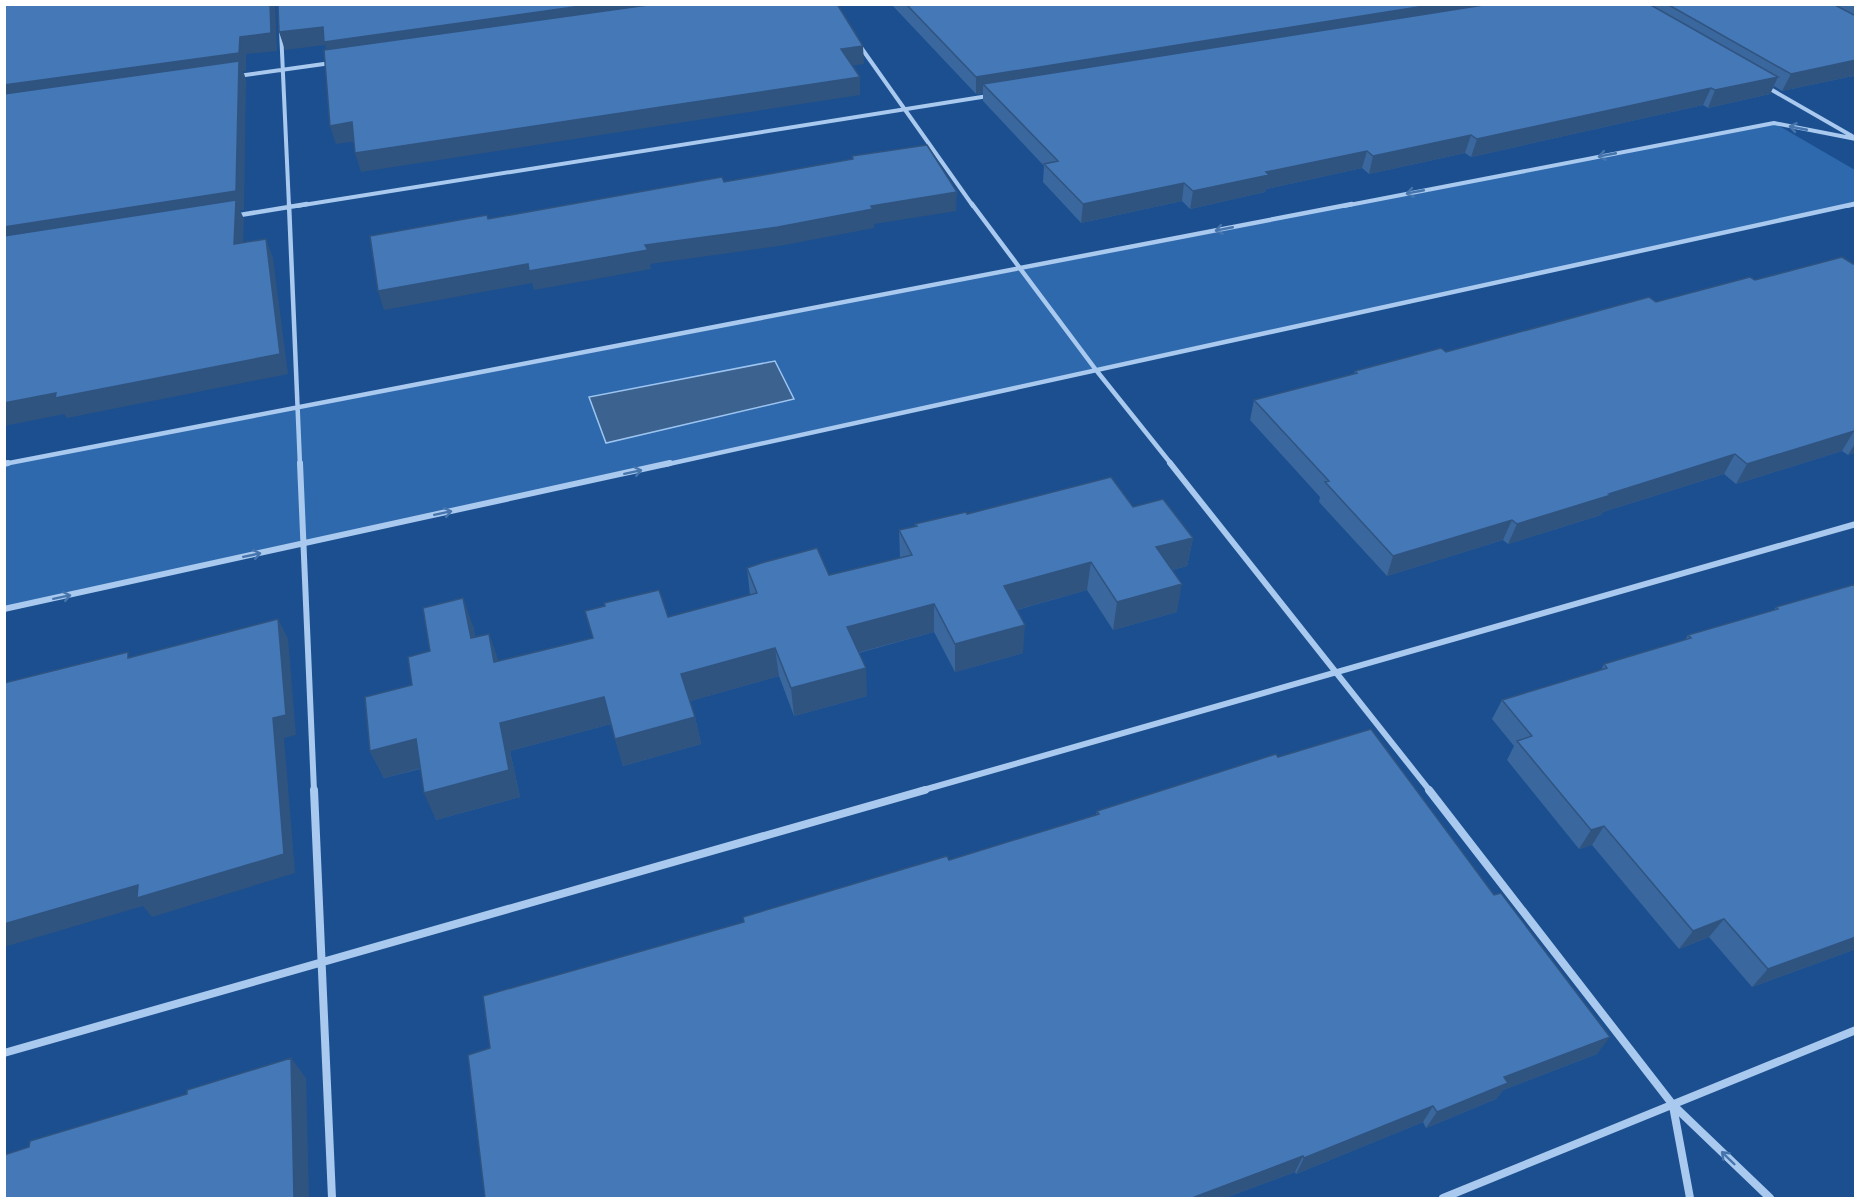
<svg xmlns="http://www.w3.org/2000/svg" width="1860" height="1203" font-family="Jost,sans-serif">
<style>
.green{fill:#2e69ad}
.water{fill:#3c6290;stroke:#9cc4f0;stroke-width:1.5}
.lines{fill:none;stroke-linecap:round;stroke-linejoin:round}
.street-far3{stroke:#a9c9ee;stroke-width:4}
.street-far2{stroke:#a9c9ee;stroke-width:4.5}
.street-far1{stroke:#a9c9ee;stroke-width:6}
.street{stroke:#a9c9ee;stroke-width:8}
.wall{fill:#3a679d}
.shaded-wall{fill:#305480}
.building{fill:#4478b7;stroke:#305480;stroke-width:1.5}
.oneway{stroke:#4674ac}
</style>
<rect width="100%" height="100%" fill="#1b4f8f"/>
<path class="green" d="M1774 123 1855 170V204L5 609V464Z"/>
<path class="water" d="M775 361 794 399 606 443 589 397Z"/>
<g class="lines">
<path class="street-far3" d="M281 30 289 206
M860 46 973 206
M238 76 331 63
M1765 86 1852 136
M297 206 988 96
M1344 206 1774 123 1856 139
M1847 206 1856 204"/>
<path class="street-far2" d="M289 204 300 465
M972 204 1096 370 1172 465
M234 216 307 204
M4 464 1352 204
M664 465 1854 204"/>
<path class="street-far1" d="M300 463 314 791
M1170 463 1430 791
M4 464 8 463
M4 609 670 463
M920 791 1856 524"/>
<path class="street" d="M314 790 332 1198
M1429 790 1673 1105 1770 1198
M4 1053 925 790
M1673 1106 1690 1198
M1443 1198 1856 1030"/>
</g>
<path class="wall" d="M891 4H1833L1839 7 1840 4H1856V77L1853 76 1782 91 1774 86 1770 94 1708 108 1703 105 1471 157 1465 153 1369 174 1362 168 1266 189 1265 192 1190 209 1182 201 1081 223 1043 182 1044 166 983 101V93L976 94Z
M1856 264V452L1848 455 1842 451 1736 484 1724 474 1603 512 1601 515 1508 544 1503 540 1387 576 1319 502 1320 497 1250 420 1254 400 1354 374 1355 371 1446 352 1656 302 1755 280Z
M1133 507 1193 538 1187 566 1172 570 1177 612 1113 630 1087 590 1017 610 1023 653 955 672 934 632 859 653 867 696 794 716 779 676 690 701 695 717 701 744 623 766 611 724 510 751 520 797 436 820 420 769 384 778 370 751 412 685 430 651 473 626 475 637 489 634 498 661 592 638 750 595 747 568 829 575 900 558 899 530 915 527V524L967 514Z
M1856 584V949L1752 987 1709 937 1679 949 1592 845 1579 849 1507 760 1514 746 1492 719 1502 700 1601 670 1604 664 1685 640 1688 635 1774 610 1776 607Z
M1278 757 1597 1054 1503 1090 1496 1099 1426 1128 1423 1122 1296 1174 1295 1172 1225 1198H485L490 1048 949 860 1096 815 1097 811Z"/>
<path class="shaded-wall" d="M270 4H275L277 51 246 54V71H243L246 79 244 210H240L244 219 242 264 4 248V85L240 37Z
M595 4H721L329 59 325 45 285 50 279 32 323 27Z
M1437 4H1535L983 84V93L976 94V77Z
M863 46 864 64 841 67V49Z
M1856 60V72L1853 76 1782 91 1791 74Z
M860 77V95L361 172 355 153Z
M1778 77 1770 94 1708 108 1715 90Z
M1711 88 1703 105 1471 157 1477 139Z
M352 122 358 141 336 144 330 126Z
M1471 135 1465 153 1369 174 1373 156Z
M1367 151 1362 168 1266 189 1265 192 1190 209 1193 191 1266 172Z
M1184 183 1182 201 1081 223 1083 204Z
M957 192 956 211 874 224V228L779 246 650 264 651 269 534 290 532 283 384 310 378 291 528 264 645 245 871 206Z
M266 239 273 258 288 374 67 418 64 414 4 426V403Z
M1854 431 1842 451 1736 484 1747 464Z
M1856 442V452L1848 455Z
M1735 454 1724 474 1603 512 1601 515 1508 544 1517 524 1609 494Z
M1512 520 1503 540 1387 576 1393 556Z
M1193 538 1187 566 1151 575 1156 547Z
M1091 562 1087 590 1002 614 1004 586Z
M1182 584 1177 612 1113 630 1117 602Z
M463 598 473 626 481 666 471 638Z
M934 604V632L849 655 847 627Z
M278 619 288 639 296 735 284 738 295 873 152 917 143 906 4 947V924L273 718Z
M1025 625 1023 653 955 672V644Z
M489 634 499 662H494Z
M775 648 779 676 687 702 681 674Z
M866 668 867 696 794 716 791 688Z
M604 697 611 724 510 751 520 797 436 820 424 793 500 723Z
M695 717 701 744 623 766 615 739Z
M416 739 429 766 384 778 370 751Z
M1604 826 1592 845 1579 849 1591 830Z
M1724 919 1709 937 1679 949 1693 931Z
M1856 937V949L1752 987 1768 969Z
M1610 1037 1597 1054 1503 1090 1496 1099 1426 1128 1437 1112 1504 1077Z
M291 1058 306 1078 309 1198H294Z
M1433 1106 1423 1122 1296 1174 1304 1158Z
M1303 1156 1295 1172 1225 1198H1192Z"/>
<path class="building" d="M4 4H270L271 33 240 37 239 53 4 85Z
M278 4H595L324 42 323 27 279 32Z
M655 4H837L863 46 841 49 860 77 355 153 352 122 330 126 324 50Z
M906 4H1437L976 77Z
M1490 4H1649L1778 77 1715 90 1711 88 1477 139 1471 135 1373 156 1367 151 1266 172 1269 175 1193 191 1184 183 1083 204 1044 164 1058 161 983 84Z
M1667 4H1833L1856 16V60L1791 74Z
M239 61 236 191 4 227V94Z
M927 145 957 192 871 206 873 209 778 227 645 245 648 250 529 271 528 264 378 291 370 236 487 215 488 219 722 177 724 182 853 159 852 156Z
M236 200 234 244 266 239 280 354 55 398 56 393 4 403V236Z
M1842 257 1853 264H1856V432L1854 431 1747 464 1735 454 1609 494 1611 495 1517 524 1512 520 1393 556 1325 482 1329 481 1254 400 1357 373 1355 371 1441 348 1446 352 1649 297 1656 302 1750 277 1755 280Z
M1111 477 1133 507 1163 499 1193 538 1156 547 1182 584 1117 602 1091 562 1004 586 1025 625 955 644 934 604 847 627 866 668 791 688 775 648 681 674 695 717 615 739 604 697 500 723 509 770 424 793 416 739 370 751 365 697 412 685 408 657 430 651 423 608 463 598 471 638 489 634 494 662 593 638 585 611 605 606 604 603 659 590 668 617 757 593 747 568 765 562 817 548 829 575 912 555 899 530 917 526 915 524 966 512 967 514Z
M1856 584V937L1768 969 1724 919 1693 931 1604 826 1591 830 1517 741 1532 736 1502 700 1607 668 1604 664 1691 638 1688 635 1778 609 1776 607Z
M278 619 286 715 273 718 284 854 137 898 138 885 4 924V683L128 652V658Z
M1371 729 1494 895 1501 893 1610 1037 1504 1077 1508 1083 1437 1112 1433 1106 1304 1158 1303 1156 1192 1198H485L468 1055 490 1048 483 996 744 922 743 917 947 856 949 860 1099 814 1097 811 1276 754 1278 757Z
M291 1058 294 1198H4V1155L29 1147 30 1141 187 1094V1090Z"/>
<defs><path id="oneway-shaft" d="M-6 0H5M1.5-3L5.5 0L1.5 3" fill="none" stroke-width="1.6" stroke-linecap="round" stroke-linejoin="round" transform="scale(1.5)"/></defs>
<g class="oneway">
<use href="#oneway-shaft" transform="translate(1798 128) rotate(-169)"/>
<use href="#oneway-shaft" transform="translate(1607 155) rotate(169)"/>
<use href="#oneway-shaft" transform="translate(1415 192) rotate(169)"/>
<use href="#oneway-shaft" transform="translate(1224 229) rotate(169)"/>
<use href="#oneway-shaft" transform="translate(633 472) rotate(-12)"/>
<use href="#oneway-shaft" transform="translate(443 513) rotate(-12)"/>
<use href="#oneway-shaft" transform="translate(252 555) rotate(-12)"/>
<use href="#oneway-shaft" transform="translate(62 597) rotate(-12)"/>
<use href="#oneway-shaft" transform="translate(1728 1158) rotate(-136)"/>
</g>
<rect width="1860" height="1203" fill="none" stroke="#ffffff" stroke-width="12"/>
</svg>
